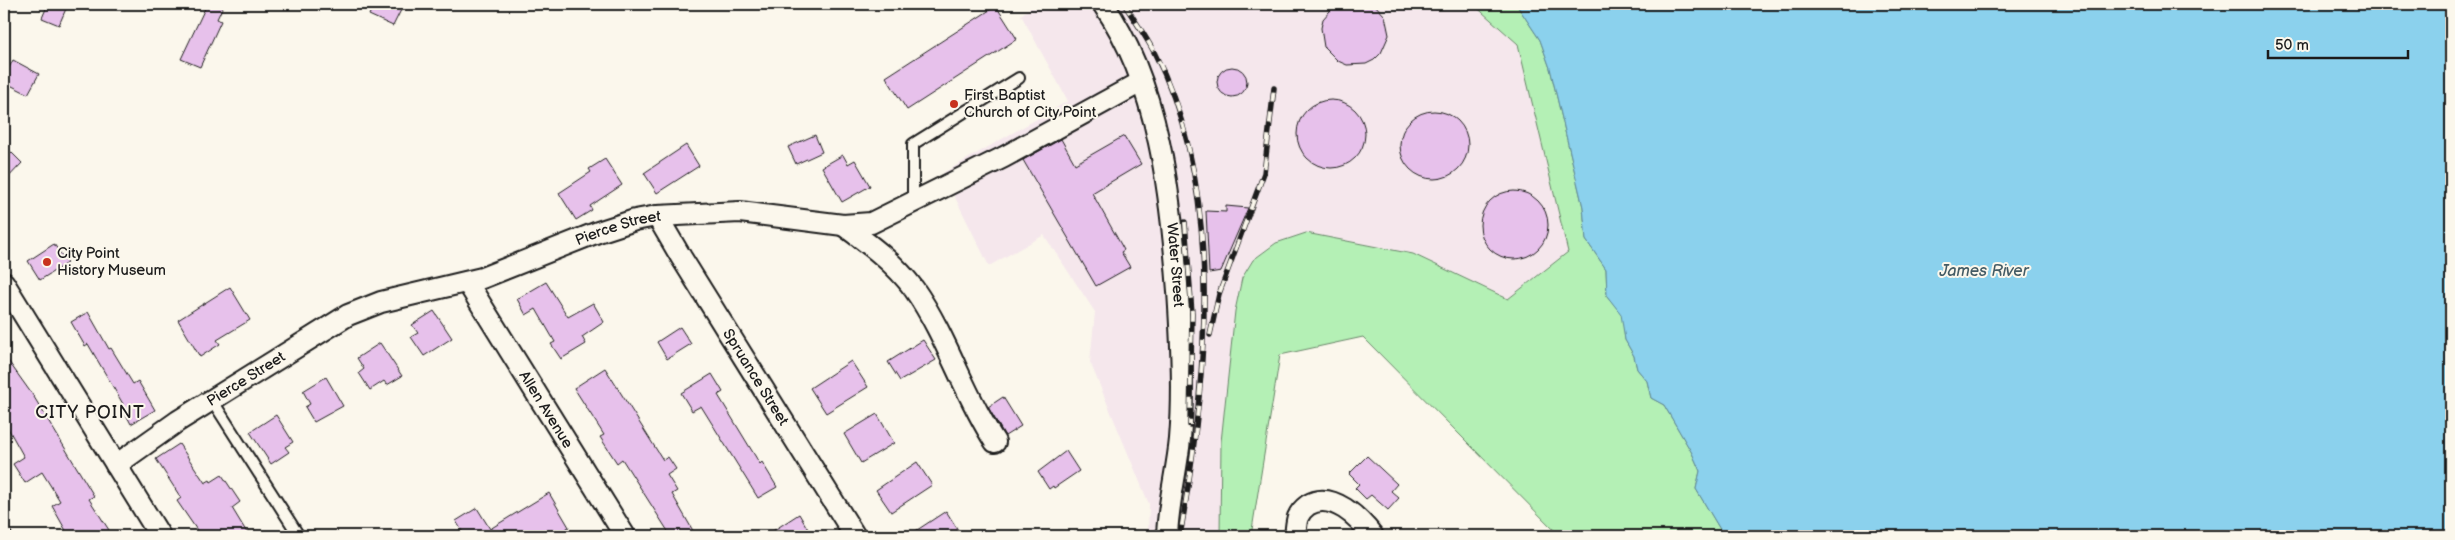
<svg xmlns="http://www.w3.org/2000/svg" width="2455" height="540" font-family="'Balsamiq Sans',sans-serif">
<style>
.built{fill:#f5e7ec}
.green{fill:#b4f0b5;stroke:#688668}
.water{fill:#8bd1ed;stroke:#5f8999}
.building{fill:#e7c1eb;stroke:#1c1c1c}
.lines{fill:none;stroke-linecap:round;stroke-linejoin:round}
.lane-casing{stroke:#1c1c1c;stroke-width:14}
.street-casing{stroke:#1c1c1c;stroke-width:24}
.lane{stroke:#fbf7ec;stroke-width:10}
.street{stroke:#fbf7ec;stroke-width:20}
.rail-casing{stroke:#1c1c1c;stroke-width:5.5}
.rail{stroke:#fbf7ec;stroke-width:4;stroke-dasharray:11;stroke-linecap:butt}
.poi-dot{fill:#c8321e;stroke:#fbf7ec;stroke-width:2}
.labels{text-anchor:middle;stroke-width:4;stroke-linejoin:round;paint-order:stroke}
.poi-label{font-size:15px;fill:#1c1c1c;stroke:#fbf7ec;text-anchor:start}
.street-label{font-size:15px;fill:#1c1c1c;stroke:#fbf7ec}
.water-label{font-size:16px;font-style:italic;fill:#435b65;stroke:#fbf7ec}
.quarter-label{font-size:18px;letter-spacing:1px;fill:#1c1c1c;stroke:#fbf7ec}
</style>
<rect width="100%" height="100%" fill="#fbf7ec"/>
<filter id="ink" filterUnits="userSpaceOnUse"><feTurbulence type="fractalNoise" baseFrequency=".02" numOctaves="2"/><feDisplacementMap in="SourceGraphic" scale="10" xChannelSelector="R" yChannelSelector="G"/><feConvolveMatrix kernelMatrix="1 2 1 2 8 2 1 2 1" color-interpolation-filters="sRGB"/></filter>
<g filter="url(#ink)">
<path class="built" d="M1035 4H1473L1518 43 1568 252 1508 299 1413 254 1306 233 1276 243 1253 260 1242 278 1235 311 1221 442 1220 536H1148L1149 504 1090 362 1095 312 1044 235 989 266 943 173 1068 101 1021 15Z"/>
<path class="green" d="M1473 4H1516L1540 40 1550 68 1583 207 1586 240 1606 269 1607 296 1622 314 1625 340 1634 356 1637 369 1647 381 1651 398 1664 405 1692 453 1700 471 1696 489 1724 536H1560L1363 337 1280 355 1251 536H1220L1221 442 1235 311 1242 278 1253 260 1276 243 1306 233 1413 254 1508 299 1568 252 1518 44Z"/>
<path class="water" d="M1516 4H2451V536H1724L1696 489 1700 471 1692 453 1664 405 1651 398 1647 381 1637 369 1634 356 1625 340 1621 314 1607 296 1606 269 1586 240 1583 207 1550 68 1540 40Z"/>
<path class="building" d="M48 4H68L59 25 42 18Z
M207 4H224L217 19 221 21 200 67 181 59Z
M374 4H404L393 26 369 15Z
M1336 4H1374L1385 16 1389 35 1381 53 1374 60 1366 64 1347 65 1338 61 1324 47 1321 28 1323 19Z
M996 6 1017 39 907 110 886 77Z
M13 60 39 74 28 94 4 82V77Z
M1217 82a15 15 0 1 1 30 0a15 15 0 1 1-30 0Z
M1297 134a34 34 0 1 1 68 0a34 34 0 1 1-68 0Z
M1400 145a34 34 0 1 1 68 0a34 34 0 1 1-68 0Z
M815 135 822 152 796 164 788 147Z
M1124 136 1141 164 1092 193 1124 250 1121 252 1130 267 1096 286 1023 160 1061 139 1075 164Z
M4 145 22 163 4 182Z
M686 145 699 166 657 193 644 173Z
M843 155 848 164 855 160 870 186 842 202 822 167Z
M605 159 622 185 590 206 592 210 576 220 559 193 591 172 589 169Z
M1480 225a34 34 0 1 1 68 0a34 34 0 1 1-68 0Z
M1226 206 1248 208 1221 271 1209 273 1206 211 1226 212Z
M54 244 67 263 40 280 28 261Z
M546 282 568 317 593 303 604 322 582 337 586 344 561 359 551 344 555 342 536 309 526 315 517 299Z
M230 287 250 320 217 340 220 344 200 357 178 320Z
M434 311 452 338 424 356 411 337 418 333 412 325Z
M88 312 109 349 111 348 133 384 138 381 155 410 131 424 121 405 123 404 88 344 85 346 71 322Z
M680 327 691 344 667 359 657 342Z
M923 340 936 360 900 381 888 362Z
M380 343 402 376 387 385 384 381 370 390 359 373 364 369 357 358Z
M4 355 34 397 94 496 89 499 109 530 99 536H69L52 506 60 501 42 472 25 483 13 464 24 457 4 421Z
M851 361 868 387 826 413 810 388Z
M605 368 663 460 668 457 676 469 667 475 677 491 672 494 696 536H671L622 459 617 463 600 437 604 435 574 388Z
M712 374 723 392 718 395 760 464 762 462 777 487 758 498 701 406 692 411 681 393Z
M326 377 343 406 314 422 305 407 310 404 303 391Z
M1003 397 1021 426 1005 436 988 407Z
M877 414 894 443 861 463 844 434Z
M276 415 293 442 285 447 289 452 271 464 250 432Z
M179 444 205 483 210 480 211 482 222 475 240 502 232 508 249 536H201L177 501 181 498 156 459Z
M1066 451 1079 471 1054 488 1053 486 1049 489 1038 472Z
M1367 456 1397 484 1391 491 1399 498 1388 510 1371 495 1366 499 1355 488 1359 484 1349 474Z
M917 462 932 485 891 512 876 490Z
M549 493 569 527 553 536H465L456 521 477 508 490 529Z
M946 511 958 530 949 536H908Z
M799 514 809 531 802 536H765Z"/>
<g class="lines">
<defs>
<path id="lane" d="M913 203V144L1019 78
M212 400 299 536
M4 533 6 536"/>
<g id="street">
<path id="s1" d="M1103 4C1159 84 1171 196 1178 291 1181 338 1184 391 1180 439 1177 471 1168 503 1167 536"/>
<path id="s2" d="M657 216 681 257 855 536"/>
<path d="M843 225C869 244 895 263 914 289 947 336 963 393 995 442"/>
<path id="s3" d="M467 282 625 536"/>
<path d="M4 283 160 536"/>
<path id="s4" d="M116 465 178 421 348 315 381 302 482 278 598 232 635 220 657 216 740 212 843 225 871 223 1004 157 1141 82"/>
<path d="M1295 536C1296 530 1296 522 1298 517 1300 512 1304 508 1308 505 1332 490 1360 519 1373 536"/>
</g>
</defs>
<use href="#lane" class="lane-casing"/>
<use href="#street" class="street-casing"/>
<use href="#lane" class="lane"/>
<use href="#street" class="street"/>
<defs>
<path id="rail" d="M1124 4C1134 19 1145 35 1154 52 1227 193 1206 386 1180 536
M1185 222 1192 313 1190 425
M1210 335 1219 294 1264 173 1274 88"/>
</defs>
<use href="#rail" class="rail-casing"/>
<use href="#rail" class="rail"/>
</g>
</g>
<g class="poi-dot">
<circle cx="954" cy="104" r="5"/>
<circle cx="47" cy="262" r="5"/>
</g>
<g class="labels">
<g class="poi-label">
<text x="964" y="100">First Baptist<tspan x="964" dy="17">Church of City Point</tspan></text>
<text x="57" y="258">City Point<tspan x="57" dy="17">History Museum</tspan></text>
</g>
<g class="street-label">
<text dy="5" stroke="none"><textPath href="#s4" startOffset="561">Pierce Street</textPath></text>
<text dy="5" stroke="none"><textPath href="#s1" startOffset="274">Water Street</textPath></text>
<text dy="5" stroke="none"><textPath href="#s2" startOffset="189">Spruance Street</textPath></text>
<text dy="5" stroke="none"><textPath href="#s4" startOffset="156">Pierce Street</textPath></text>
<text dy="5" stroke="none"><textPath href="#s3" startOffset="150">Allen Avenue</textPath></text>
</g>
<g class="water-label">
<text x="1984" y="276">James River</text>
</g>
<g class="quarter-label">
<text x="90" y="418">CITY POINT</text>
</g>
</g>
<rect width="2455" height="540" fill="none" stroke="#fbf7ec" stroke-width="20"/>
<rect x="10" y="10" width="2435" height="520" fill="none" stroke="#1c1c1c" stroke-width="2" filter="url(#ink)"/>
<path d="M2268 50v8h140v-8" fill="none" stroke="#1c1c1c" stroke-width="2.5"/>
<text x="2275" y="50" font-size="15" fill="#1c1c1c" stroke="#fbf7ec" stroke-width="4" paint-order="stroke">50 m</text>
</svg>
